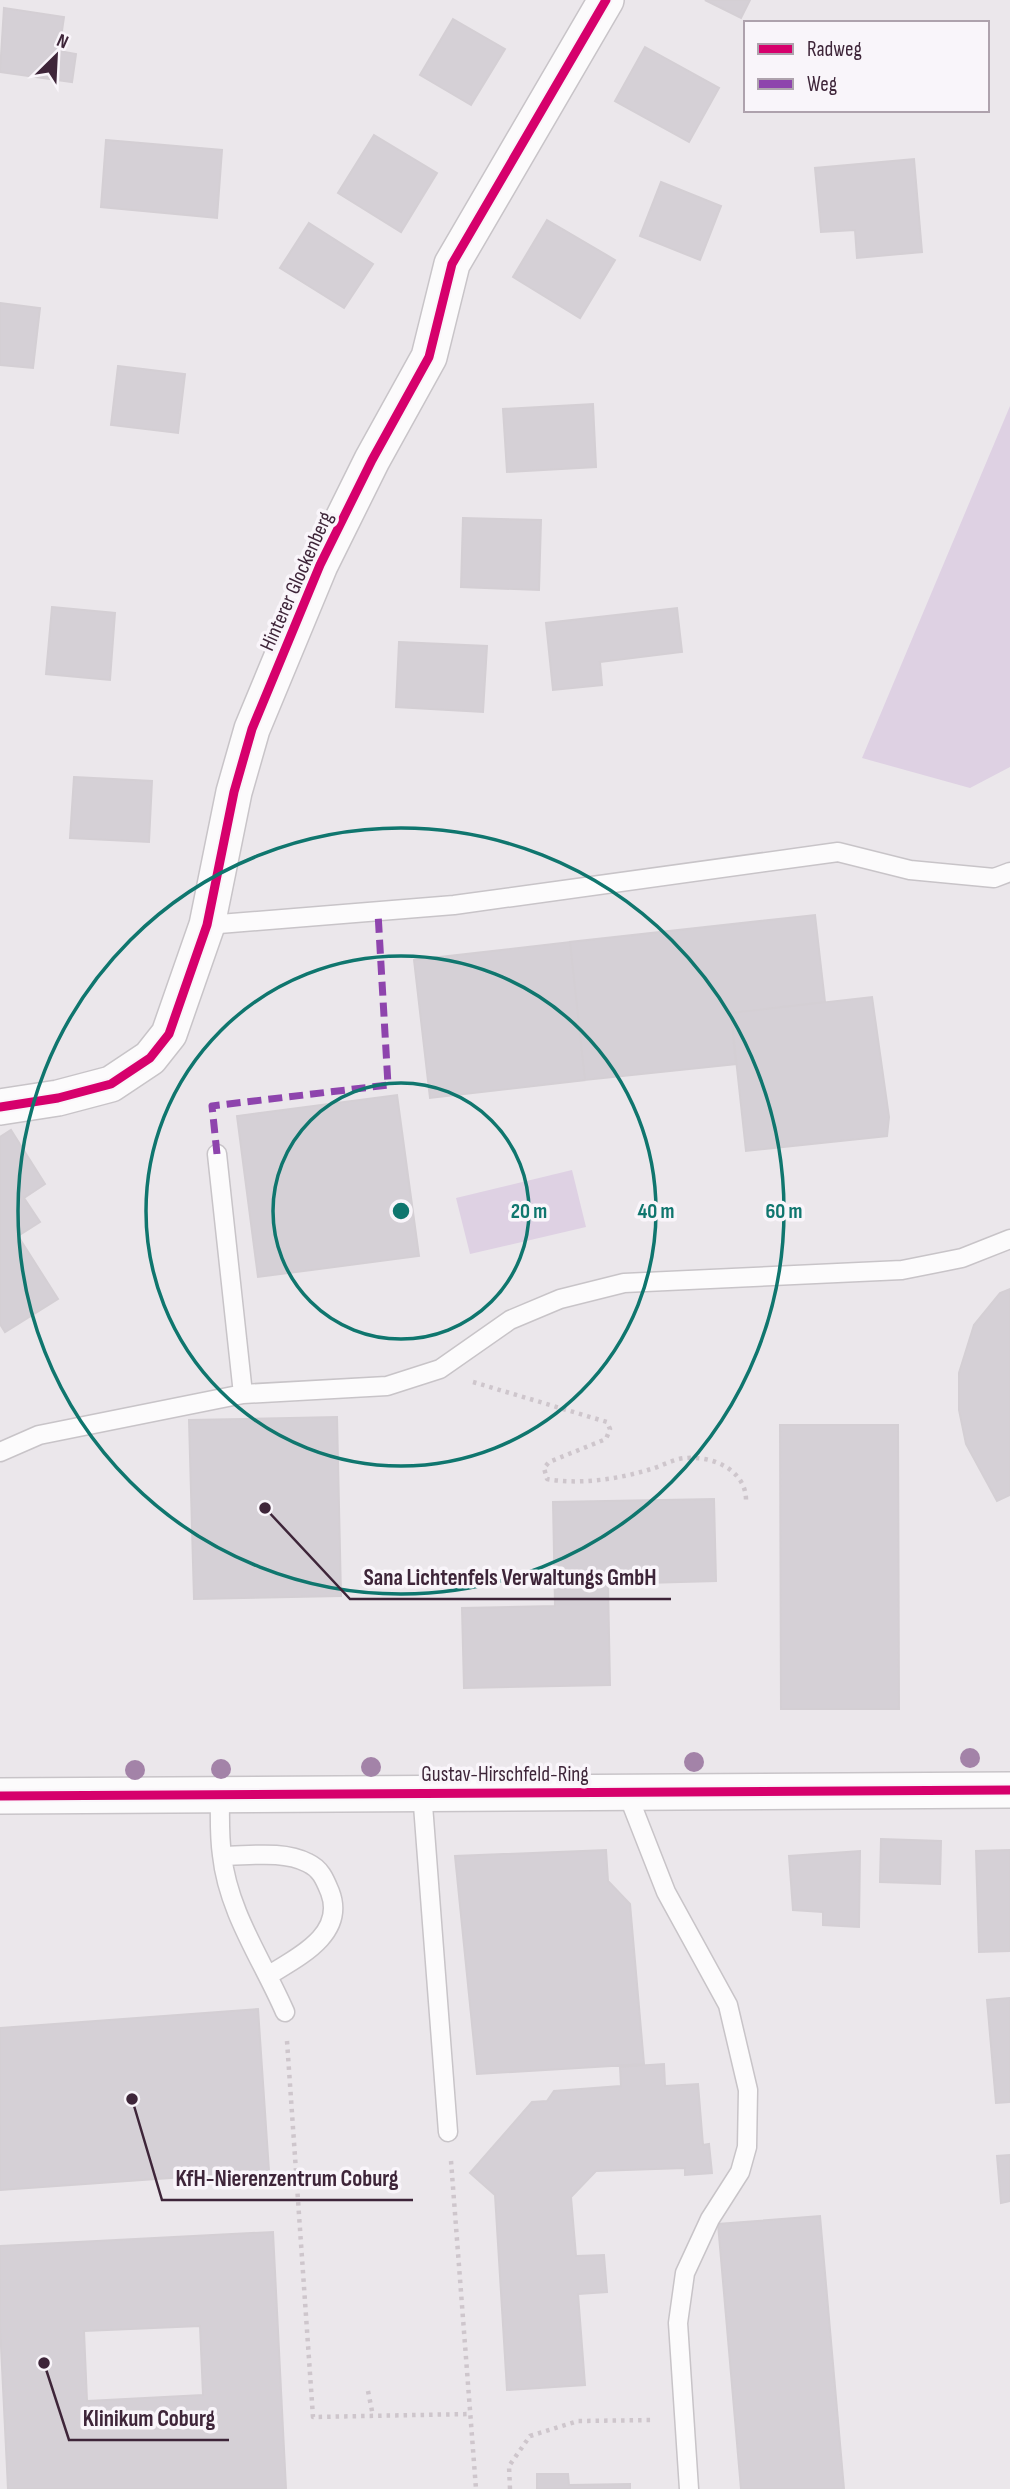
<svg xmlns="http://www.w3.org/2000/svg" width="1010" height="2489" font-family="'Sofia Sans Condensed',sans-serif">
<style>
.green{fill:#ded1e3}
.building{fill:#d5d0d6;stroke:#d4cfd4;stroke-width:2;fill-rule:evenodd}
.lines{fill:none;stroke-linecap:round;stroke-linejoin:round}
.service-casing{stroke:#c8c4c8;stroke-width:21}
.minor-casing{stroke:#c8c4c8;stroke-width:38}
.path{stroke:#cec6cc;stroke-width:4.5;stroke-dasharray:3.5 5;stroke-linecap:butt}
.service{stroke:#fcfbfc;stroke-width:18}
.minor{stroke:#fcfbfc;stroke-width:35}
.quiet{stroke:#8e44ad;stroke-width:7;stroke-dasharray:14 7;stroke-linecap:butt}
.cycleway-casing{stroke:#f9f5fa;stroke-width:13}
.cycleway{stroke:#d6006c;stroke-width:9}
.tree{fill:#a383a8}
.ring{fill:none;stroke:#0f766e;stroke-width:3.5}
.labels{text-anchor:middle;stroke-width:7;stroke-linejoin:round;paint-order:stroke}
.street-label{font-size:21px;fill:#3e2539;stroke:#f9f5fa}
.centre{fill:#0f766e;stroke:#f9f5fa;stroke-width:3.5}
.ring-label{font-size:21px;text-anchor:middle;font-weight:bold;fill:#0f766e;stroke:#f9f5fa;stroke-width:7;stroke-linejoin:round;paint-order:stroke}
.leader{fill:none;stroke:#3e2539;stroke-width:2.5}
.callout-dot{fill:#3e2539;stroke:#f9f5fa;stroke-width:2.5}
.callout-label{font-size:23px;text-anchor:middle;font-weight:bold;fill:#3e2539;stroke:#f9f5fa;stroke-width:7;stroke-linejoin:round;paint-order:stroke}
</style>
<rect width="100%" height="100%" fill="#ebe7eb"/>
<path class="green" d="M1010 406V767L970 788 862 758Z
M572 1170 586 1227 470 1254 456 1198Z"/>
<path class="building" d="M705 0H750L741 18Z
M4 8 64 17 59 51 76 54 72 82 0 72Z
M453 19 505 49 471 105 420 75Z
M645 47 719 88 689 142 615 101Z
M374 135 437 173 401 232 338 193Z
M106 140 222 150 217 218 101 207Z
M914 159 922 252 857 258 855 230 821 232 815 168Z
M661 182 721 206 700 260 640 236Z
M547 220 615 260 580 318 513 277Z
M309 223 373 264 344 308 280 268Z
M0 303 40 308 33 368 0 365Z
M118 366 185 374 178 433 111 425Z
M593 404 596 467 507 472 503 409Z
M463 518 541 520 539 590 461 587Z
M52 607 115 613 110 680 46 674Z
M677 608 682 652 600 662 602 685 553 690 546 623Z
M399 642 487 646 483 712 396 707Z
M74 777 152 781 149 842 70 838Z
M815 915 825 1002 731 1013 736 1064 585 1080 570 942Z
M570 942 585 1080 430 1098 414 960Z
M872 997 889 1117 887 1136 746 1151 731 1013Z
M397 1095 419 1256 258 1277 237 1116Z
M11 1130 45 1184 24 1198 40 1222 18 1236 58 1299 5 1332 0 1324V1137Z
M1010 1289V1495L997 1501 966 1444 959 1410V1373L974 1325 1000 1293Z
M337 1417 341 1596 194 1599 189 1420Z
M780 1425H898L899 1709H781Z
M714 1499 716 1581 608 1584 610 1685 464 1688 462 1608 555 1606 553 1502Z
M881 1839 941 1841 940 1884 880 1882Z
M606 1850 608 1881 630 1904 644 2064 477 2074 455 1856Z
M1010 1850V1951L979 1952 976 1851Z
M860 1851 859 1927 823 1925V1912L793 1910 789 1856Z
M1010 1998V2102L996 2103 987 2000Z
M258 2009 269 2171 0 2190V2028Z
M664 2064 665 2086 698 2084 703 2145 709 2144 712 2173 685 2175V2168L596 2171 571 2197 576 2256 604 2255 607 2292 578 2294 585 2385 507 2390 495 2195 470 2173 532 2102 547 2101 554 2091 621 2086 620 2067Z
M1010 2155V2201L1001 2203 997 2156Z
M820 2216 844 2489H741L718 2224Z
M273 2232 286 2489H8L0 2326V2246ZM200 2326 203 2395 87 2401 84 2331Z
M537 2474H568L569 2485 630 2484V2489H537Z"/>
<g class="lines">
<defs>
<path id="service" d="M207 925 454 905 838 852 910 870 994 878 1010 872
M243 1394 387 1386 440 1369 510 1320 560 1299 624 1283 902 1270 962 1258 1010 1239
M0 1452 39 1435 243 1394 217 1154
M626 1790 666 1892 728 2005 748 2090 747 2147 740 2172 710 2219 685 2273 678 2323 689 2489
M422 1792 448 2132
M220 1795C220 1814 219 1835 222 1855 228 1912 263 1961 285 2012
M222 1856C249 1856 283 1850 308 1863 321 1869 325 1880 330 1892 346 1934 298 1957 269 1975"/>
<path id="minor" d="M0 1107 58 1098 111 1084 150 1058 169 1034 207 925 234 792 252 729 320 565 372 460 429 357 452 264 606 0
M0 1796 1010 1790"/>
</defs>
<use href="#service" class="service-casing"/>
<use href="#minor" class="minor-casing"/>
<path class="path" d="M473 1382 607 1422 610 1429 606 1439 549 1462 544 1468 547 1479C580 1485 619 1479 651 1469 662 1466 675 1458 687 1458 714 1456 746 1471 746 1500
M287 2041 313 2417 470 2414
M451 2161 476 2489
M368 2391 373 2416
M510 2489 509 2466 530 2436 578 2421 655 2420"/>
<use href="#service" class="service"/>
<use href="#minor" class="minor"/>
<path class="quiet" d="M217 1154 212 1106 388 1085 378 913"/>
<defs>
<path id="cycleway" d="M0 1107 58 1098 111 1084 150 1058 169 1034 207 925 234 792 252 729 320 565 372 460 429 357 452 264 606 0
M0 1796 1010 1790"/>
</defs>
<use href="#cycleway" class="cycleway-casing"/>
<use href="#cycleway" class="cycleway"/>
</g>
<g class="tree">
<circle cx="970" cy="1758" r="10"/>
<circle cx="694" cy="1762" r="10"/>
<circle cx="371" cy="1767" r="10"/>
<circle cx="221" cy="1769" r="10"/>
<circle cx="135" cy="1770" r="10"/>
</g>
<g class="ring">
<circle cx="401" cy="1211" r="128"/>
<circle cx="401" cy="1211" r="255"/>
<circle cx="401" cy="1211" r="383"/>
</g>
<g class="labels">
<g class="street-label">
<text transform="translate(296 581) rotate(-66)" y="7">Hinterer Glockenberg</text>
<text x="505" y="1781">Gustav-Hirschfeld-Ring</text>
</g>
</g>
<circle cx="401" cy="1211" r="10" class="centre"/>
<g class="ring-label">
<text x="529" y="1218">20 m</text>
<text x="656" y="1218">40 m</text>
<text x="784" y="1218">60 m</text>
</g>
<path class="leader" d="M265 1508L350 1599H671M132 2099L162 2200H413M44 2363L69 2440H229"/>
<g class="callout-dot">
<circle cx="265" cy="1508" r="7"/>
<circle cx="132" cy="2099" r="7"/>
<circle cx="44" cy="2363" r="7"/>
</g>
<g class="callout-label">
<text x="510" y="1585">Sana Lichtenfels Verwaltungs GmbH</text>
<text x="287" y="2186">KfH-Nierenzentrum Coburg</text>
<text x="149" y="2426">Klinikum Coburg</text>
</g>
<rect x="744" y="21" width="245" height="91" fill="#f9f5fa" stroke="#aea2ad" stroke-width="2"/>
<rect x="758" y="44" width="35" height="10" fill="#d6006c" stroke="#aea2ad" stroke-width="2"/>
<text x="807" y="56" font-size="21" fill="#3e2539">Radweg</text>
<rect x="758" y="79" width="35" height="10" fill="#8e44ad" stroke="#aea2ad" stroke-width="2"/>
<text x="807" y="91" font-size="21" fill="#3e2539">Weg</text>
<g transform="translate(56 56) rotate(24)" stroke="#f9f5fa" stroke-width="5" paint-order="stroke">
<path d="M0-5L12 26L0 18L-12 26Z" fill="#3e2539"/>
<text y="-10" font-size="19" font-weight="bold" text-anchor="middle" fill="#3e2539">N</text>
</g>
</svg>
